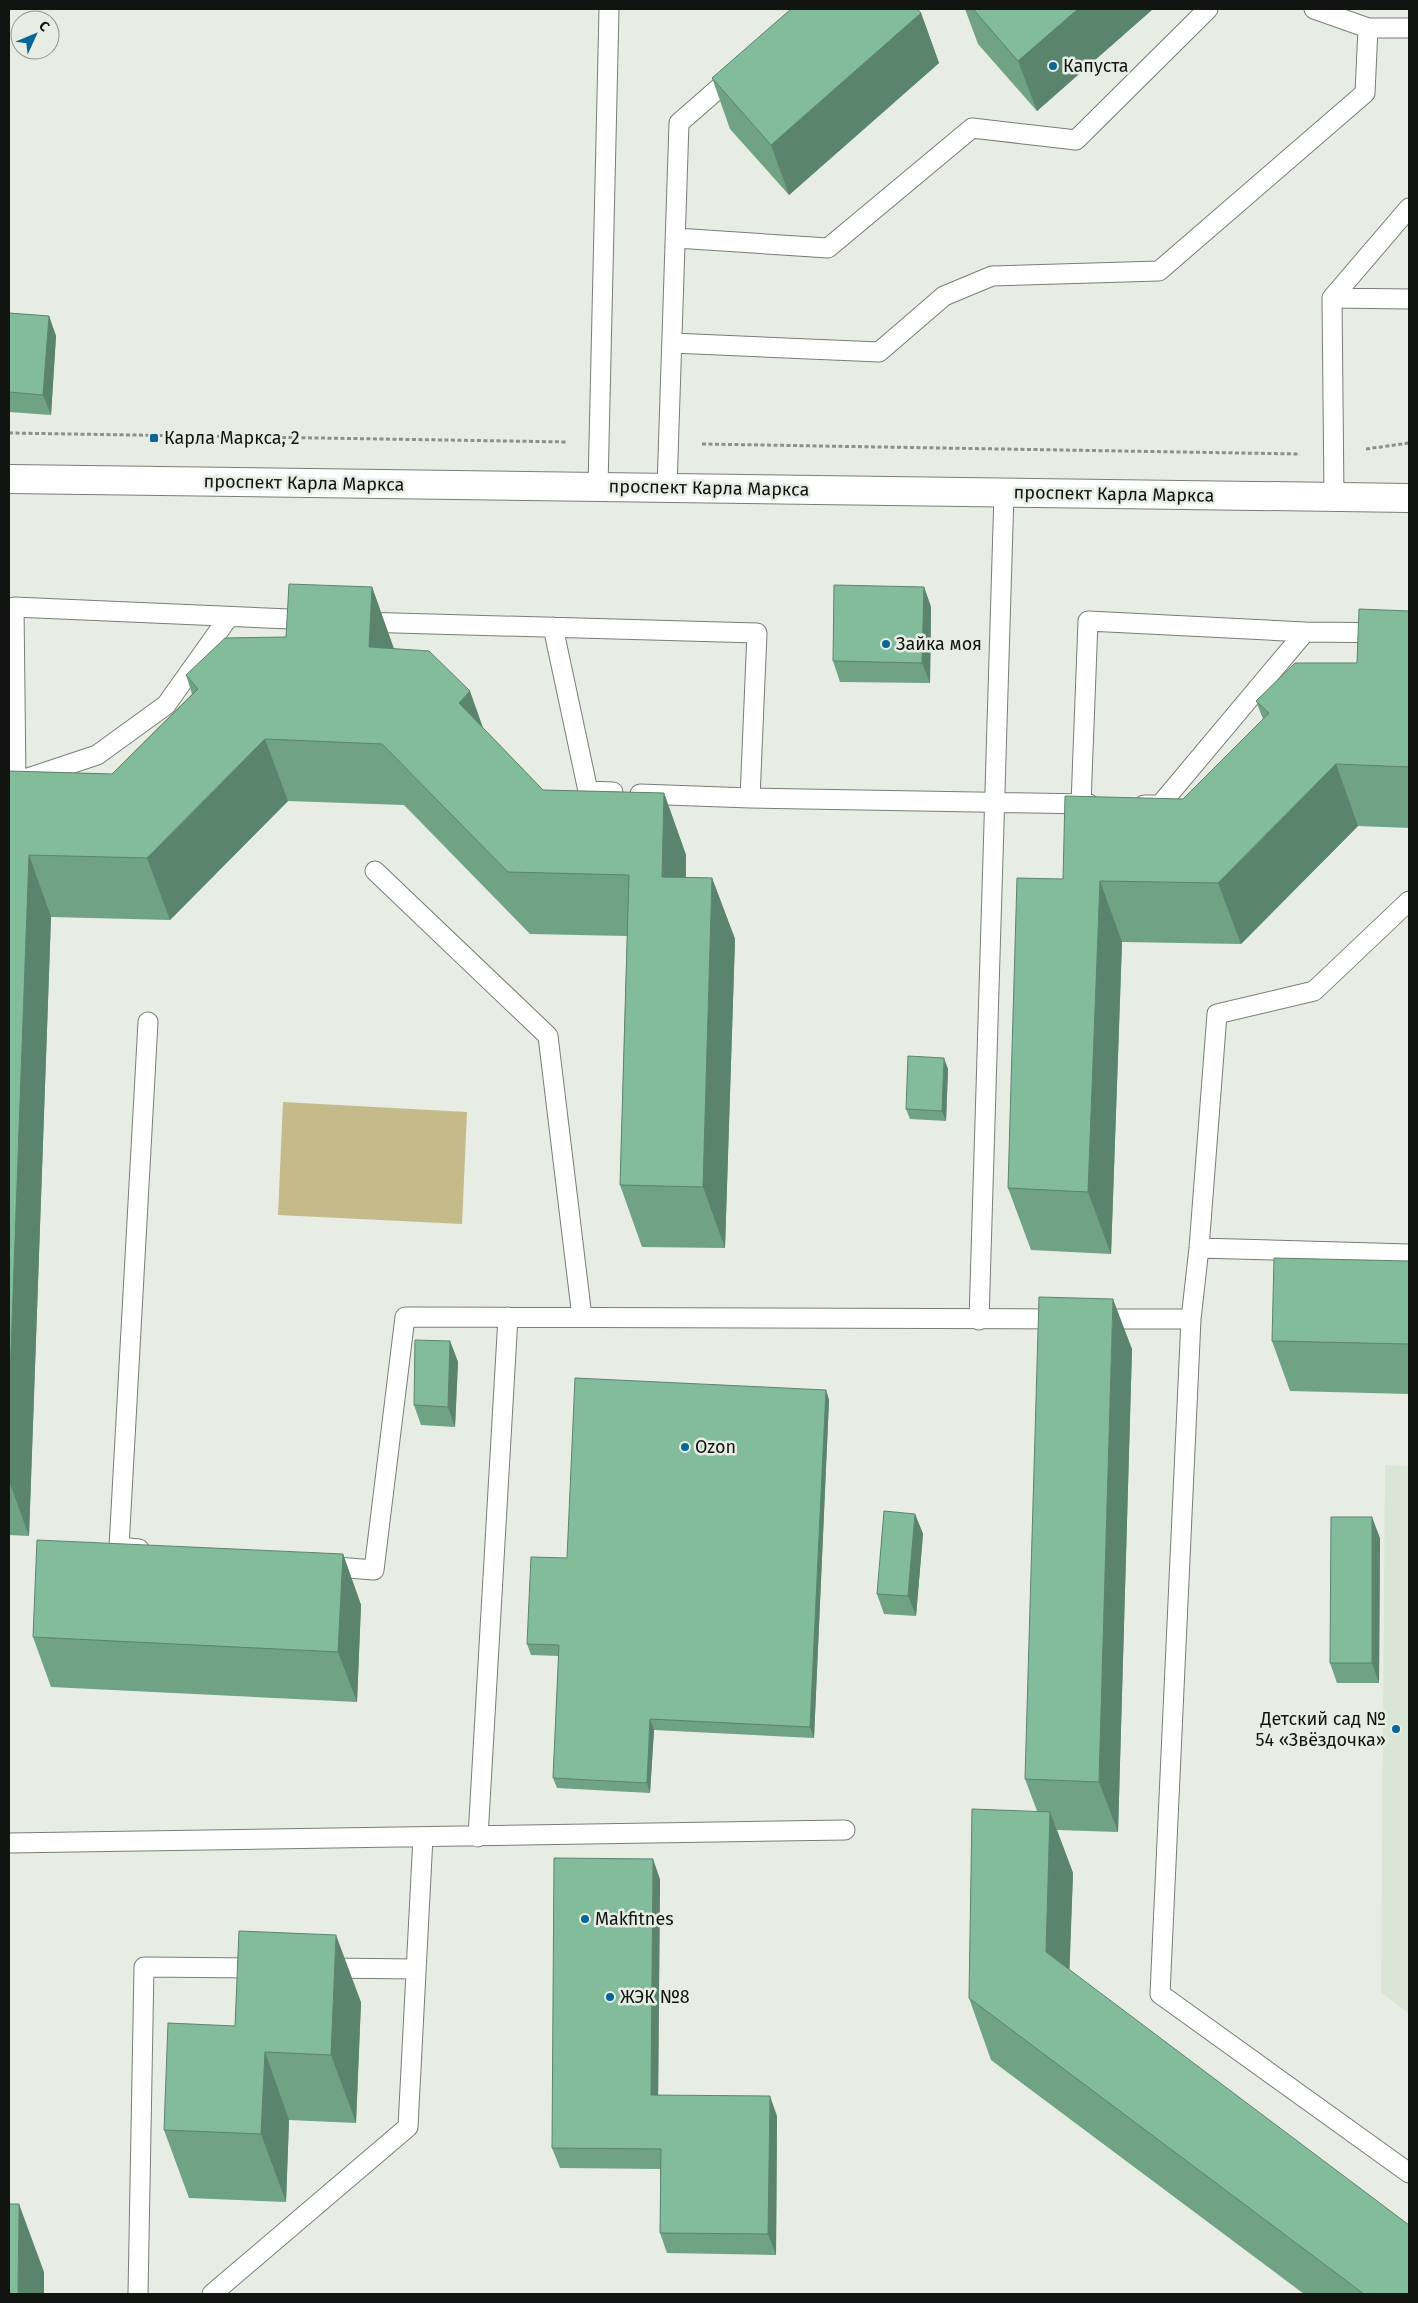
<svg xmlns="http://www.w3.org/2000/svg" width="1418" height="2303" font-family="'Fira Sans',sans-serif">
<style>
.built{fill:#dae5d6}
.grass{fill:#c5ba89}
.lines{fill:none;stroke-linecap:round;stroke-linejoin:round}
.service-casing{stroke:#787e76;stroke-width:21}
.tertiary-casing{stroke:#787e76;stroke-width:30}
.path{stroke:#8c908b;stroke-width:3;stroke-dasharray:4 2.5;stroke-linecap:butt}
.service{stroke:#fff;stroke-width:19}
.tertiary{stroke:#fff;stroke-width:28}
.wall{fill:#70a284}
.shaded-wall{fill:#5b846c}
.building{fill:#82bc9a;stroke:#5b846c}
.poi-dot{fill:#096696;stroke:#e7ede5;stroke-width:2}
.labels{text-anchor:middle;stroke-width:5;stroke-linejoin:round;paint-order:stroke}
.poi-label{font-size:18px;fill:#121411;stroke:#e7ede5;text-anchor:start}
.street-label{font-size:18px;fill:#121411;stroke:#e7ede5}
</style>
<rect width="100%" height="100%" fill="#e7ede5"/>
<path class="built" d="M1385 1465 1409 1466V2014L1381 1992Z"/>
<path class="grass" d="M283 1102 467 1112 462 1224 278 1215Z"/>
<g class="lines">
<defs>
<path id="service" d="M1368 28H1409
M676 238 828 248 972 128 1076 140 1208 9
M1332 298 1409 299
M672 343 879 352 944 296 992 276 1159 271 1365 93 1368 28 1314 9
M598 487 609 9
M667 488 679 123 735 74
M1334 497 1332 298 1409 208
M361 622 757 633 750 798 640 794
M553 627 588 791 613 792
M22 780 97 755 166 705 228 618
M16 782 14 607 313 620
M750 798 1089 804
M1081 804 1088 621 1305 632 1409 633
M1144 805H1160L1305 632
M375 871 548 1036 582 1317
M1409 901 1314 991 1217 1014 1199 1248 1191 1319 1160 1994 1409 2173
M1199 1248 1409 1254
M1097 1319H1191
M979 1320 1004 493
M139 1549 119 1547 148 1022
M324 1566 374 1570 405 1317 1064 1319
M478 1837 508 1317
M9 1843 845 1830
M325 1968 416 1969
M138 2294 144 1967 262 1968
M212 2294 408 2127 423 1837"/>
<path id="tertiary" d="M9 479 1409 498"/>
</defs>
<use href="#service" class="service-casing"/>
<use href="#tertiary" class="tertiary-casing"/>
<path class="path" d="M9 433 568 442
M702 444 1300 454
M1366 449 1409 443"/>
<use href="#service" class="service"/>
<use href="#tertiary" class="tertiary"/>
</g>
<path class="wall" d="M965 9H1153L1037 111 978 44Z
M921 13 939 63 789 195 730 129 712 78Z
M9 313 49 316 56 336 51 415 9 412Z
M372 587 394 649 484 729 543 790 664 793 686 855V877L712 878 735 939 725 1248 642 1247 620 1185 627 936 530 934 404 805 288 801 170 920 51 917 29 1536 9 1535V771L112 774 192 694 186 675 286 637Z
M924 587 931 607 930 683 840 682 833 661Z
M1409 611V828L1358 826 1241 944 1122 942 1111 1254 1031 1250 1008 1188 1063 879 1183 799 1263 719 1256 701 1357 663Z
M948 1069 946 1121 910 1119 906 1109Z
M1409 1261V1394L1290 1391 1272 1341Z
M450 1341 458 1362 455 1427 421 1425 414 1405Z
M1132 1349 1118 1832 1057 1830 1073 1873 1069 1970 1409 2294H1304L991 2060 969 1998 1037 1811 1025 1779Z
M826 1390 829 1400 814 1738 654 1730 650 1793 557 1788 553 1778 559 1656 531 1655 527 1644 567 1558Z
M915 1514 923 1534 916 1616 884 1614 877 1594Z
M1380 1538 1379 1683H1337L1330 1663Z
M343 1554 361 1605 357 1702 51 1687 33 1637Z
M660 1879 658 2095 777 2116 776 2255 667 2253 660 2233V2169L560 2168 552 2148Z
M361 2002 356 2123 289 2120 286 2202 189 2198 164 2130 235 2026Z"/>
<path class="shaded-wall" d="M1078 9H1153L1037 111 1018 61Z
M921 13 939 63 789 195 771 145Z
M49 316 56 336 51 415 43 395Z
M372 587 394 649 369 647Z
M924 587 931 607 930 683 922 663Z
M470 691 492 753 459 703Z
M265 739 288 801 170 920 147 858Z
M1336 764 1358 826 1241 944 1218 883Z
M664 793 686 855 685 938 662 877Z
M29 855 51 917 29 1536 9 1481V1406Z
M712 878 735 939 725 1248 703 1187Z
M1100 881 1122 942 1111 1254 1088 1192Z
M944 1058 948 1069 946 1121 942 1111Z
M1113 1299 1132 1349 1118 1832 1099 1782Z
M450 1341 458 1362 455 1427 448 1407Z
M826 1390 829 1400 814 1738 810 1727Z
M915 1514 923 1534 916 1616 908 1596Z
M1372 1517 1380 1538 1379 1683 1372 1663Z
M343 1554 361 1605 357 1702 338 1652Z
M650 1719 654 1730 650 1793 647 1783Z
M1050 1812 1073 1873 1068 2013 1046 1952Z
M653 1859 660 1879 658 2115 651 2095Z
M336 1935 361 2002 356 2123 331 2055Z
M265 2052 289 2120 286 2202 261 2134Z
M770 2096 777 2116 776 2255 768 2234Z
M19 2204 44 2272V2294H18Z"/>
<path class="building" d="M791 9H917L921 13 771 145 712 78Z
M973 9H1078L1018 61Z
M9 313 49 316 43 395 9 392Z
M289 584 372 587 369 647 429 651 470 691 459 703 543 790 664 793 662 877 712 878 703 1187 620 1185 629 875 508 872 382 744 265 739 147 858 29 855 9 1406V771L112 774 198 689 186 675 225 638 286 637Z
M834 585 924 587 922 663 833 661Z
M1359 609 1409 611V767L1336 764 1218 883 1100 881 1088 1192 1008 1188 1017 878 1063 879 1065 796 1183 799 1269 713 1256 701 1295 663H1357Z
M908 1056 944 1058 942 1111 906 1109Z
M1274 1258 1409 1261V1344L1272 1341Z
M1039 1297 1113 1299 1099 1782 1025 1779Z
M415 1340 450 1341 448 1407 414 1405Z
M575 1378 826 1390 810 1727 650 1719 647 1783 553 1778 559 1645 527 1644 531 1557 567 1558Z
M884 1511 915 1514 908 1596 877 1594Z
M1331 1517H1372V1663H1330Z
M37 1540 343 1554 338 1652 33 1637Z
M972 1809 1050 1812 1046 1952 1409 2225V2294H1364L969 1998Z
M554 1858 653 1859 651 2095 770 2096 768 2234 660 2233 661 2149 552 2148Z
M239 1931 336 1935 331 2055 265 2052 261 2134 164 2130 168 2023 235 2026Z
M9 2204H19L18 2294H9Z"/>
<g class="poi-dot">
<circle cx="1053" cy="66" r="5"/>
<rect x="149" y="433" width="10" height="10" rx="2.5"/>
<circle cx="886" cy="644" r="5"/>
<circle cx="685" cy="1447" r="5"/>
<circle cx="1396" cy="1729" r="5"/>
<circle cx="585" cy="1919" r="5"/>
<circle cx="610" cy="1997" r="5"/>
</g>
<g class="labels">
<g class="poi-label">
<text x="1063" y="72">Капуста</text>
<text x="164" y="444">Карла Маркса, 2</text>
<text x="896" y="650">Зайка моя</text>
<text x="695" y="1453">Ozon</text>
<text x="1386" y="1725" text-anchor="end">Детский сад №<tspan x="1386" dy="21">54 «Звёздочка»</tspan></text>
<text x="595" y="1925">Makfitnes</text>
<text x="620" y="2003">ЖЭК №8</text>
</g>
<g class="street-label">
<text transform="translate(304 483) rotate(1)" y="6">проспект Карла Маркса</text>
<text transform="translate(709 488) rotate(1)" y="6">проспект Карла Маркса</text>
<text transform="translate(1114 494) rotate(1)" y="6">проспект Карла Маркса</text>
</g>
</g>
<rect width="1418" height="2303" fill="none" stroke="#121411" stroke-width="20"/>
<g transform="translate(35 35) rotate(46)"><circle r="24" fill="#e7ede5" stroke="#929690"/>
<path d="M0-4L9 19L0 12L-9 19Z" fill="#096696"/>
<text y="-8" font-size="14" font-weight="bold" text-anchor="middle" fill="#121411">С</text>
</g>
</svg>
